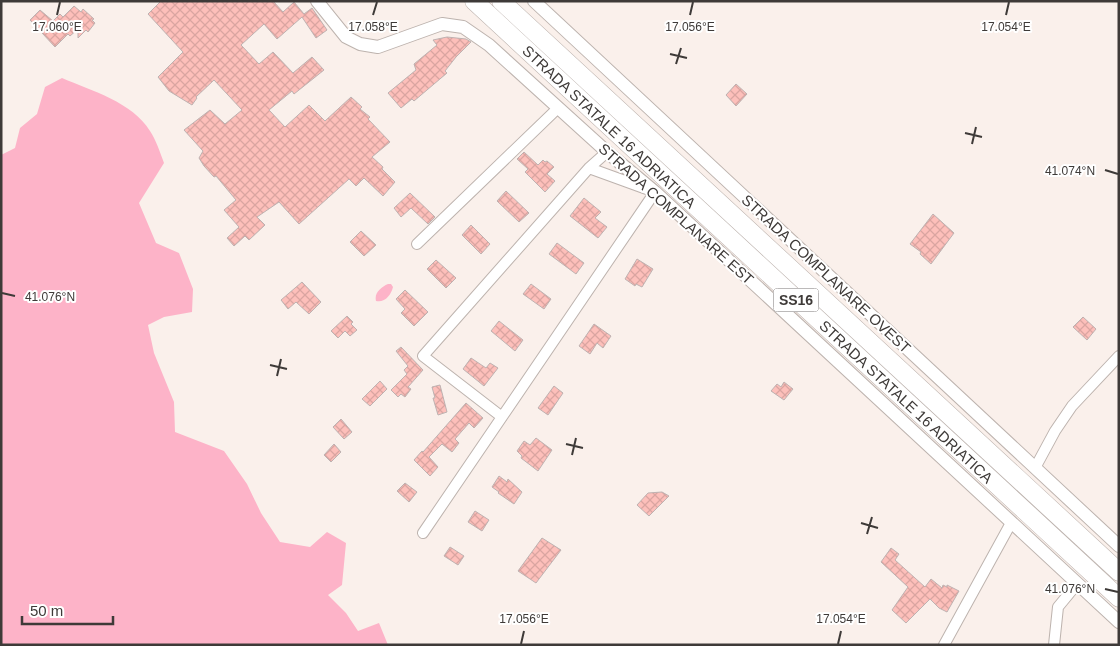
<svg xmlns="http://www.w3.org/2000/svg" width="1120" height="646" font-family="Arial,sans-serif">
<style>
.water{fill:#fdb3c8}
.building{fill:url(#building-cross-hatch);stroke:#beb2b1}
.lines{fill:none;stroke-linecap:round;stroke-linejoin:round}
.minor-casing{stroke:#bdb3ae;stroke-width:12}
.tertiary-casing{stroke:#bdb3ae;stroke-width:14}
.trunk-casing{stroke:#bdb3ae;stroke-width:19}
.minor{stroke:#fff;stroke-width:10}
.tertiary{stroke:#fff;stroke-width:12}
.trunk{stroke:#fff;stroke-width:18}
.ticks{fill:none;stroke:#3e3a38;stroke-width:2}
.labels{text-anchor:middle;stroke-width:4;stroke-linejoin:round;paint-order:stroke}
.shield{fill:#fff;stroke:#787574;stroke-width:1}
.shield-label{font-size:14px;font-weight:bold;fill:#3e3a38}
.street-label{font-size:15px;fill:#3e3a38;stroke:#fff}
.ticks-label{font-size:12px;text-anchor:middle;fill:#3e3a38;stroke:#fff;stroke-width:4;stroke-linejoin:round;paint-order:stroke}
</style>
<defs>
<pattern id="building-cross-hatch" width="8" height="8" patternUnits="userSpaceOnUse" patternTransform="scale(1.25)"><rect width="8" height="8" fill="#fdbfba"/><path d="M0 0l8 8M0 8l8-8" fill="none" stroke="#daa5a1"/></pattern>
</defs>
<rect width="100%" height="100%" fill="#faf0eb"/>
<path class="water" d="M62 78C92 91 132 102 150 131 156 140 160 152 164 163L139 203 156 243 179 253 193 289 192 312 164 317 148 325 154 353 174 402 175 432 224 451 247 484 261 513 280 542 310 547 327 532 346 543 342 585 328 595 346 613 358 631 379 623 388 645H1V155L15 148 20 128 37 114 45 87Z
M388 284H391L393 287C391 295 385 303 376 301 374 293 381 287 388 284Z"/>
<path class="building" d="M161 1H273L283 12 294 2 304 14 312 8 327 30 316 38 302 17 277 39 264 24 241 45 259 64 273 52 293 73 312 57 324 70 294 94 292 91 269 110 285 127 309 105 325 121 351 97 362 107 360 109 370 117 368 119 390 142 372 157 383 167 382 169 395 182 383 196 364 178 356 186 349 179 299 224 279 202 257 217 265 225 249 240 245 236 234 246 227 238 239 227 224 210 236 200 216 176 214 177 204 166 199 158 203 151 184 130 210 110 225 124 242 110 214 80 196 97 197 98 192 105 169 91 158 77 183 52 148 14Z
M74 6 81 12 83 9 94 19 92 20 95 23 88 32 86 30 78 38V29L70 36 68 34 55 47 30 20 40 10 53 21 60 14 63 17Z
M447 37 466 39 471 42 456 57 445 71 447 73 414 101 412 99 401 108 388 93 416 70 414 64 437 45 433 40Z
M736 84 747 94 736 106 726 95Z
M524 152 538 165 543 160 545 162 547 161 554 167 547 174 555 181 545 192 525 172 528 169 517 159Z
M506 191 529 213 519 222 497 201Z
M410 193 435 217 428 224 411 208 401 217 394 208Z
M584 198 601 212 595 218 607 227 598 238 570 216Z
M933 214 954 233 931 264 920 254 921 252 910 244Z
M471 225 490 244 481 254 462 235Z
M361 231 376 245 364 256 350 242Z
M557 243 584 263 576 274 549 254Z
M637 259 653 269 642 287 636 284 635 286 625 279Z
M436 260 456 278 446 288 427 269Z
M302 282 321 302 309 314 296 302 288 309 281 300Z
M531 284 551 299 544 309 523 294Z
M405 290 428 312 414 326 401 313 405 309 396 299Z
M347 316 353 322 351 324 357 330 350 336 345 331 338 338 331 331Z
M1083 317 1096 329 1087 340 1073 327Z
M499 321 523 340 515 351 491 331Z
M594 324 611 336 603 348 597 343 590 354 579 346Z
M401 347 423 370 408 387 411 389 405 397 401 394 398 397 391 390 407 374 404 370 408 366 396 351Z
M471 358 486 368 490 363 498 368 484 386 463 369Z
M380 381 387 389 370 406 362 399Z
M784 382 793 389 784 400 771 391 777 384 781 387Z
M440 385 447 412 438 415 433 398H435L432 387Z
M554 386 563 393 548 415 538 408Z
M466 403 483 418 474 428 469 423 455 439 459 443 452 452 442 444 429 457 438 467 430 476 414 460 422 451 423 452Z
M341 419 352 432 344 439 333 427Z
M536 438 552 450 538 471 521 458 522 456 517 451 524 441 530 445Z
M334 444 341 452 331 462 324 455Z
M499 476 507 482 508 479 522 492 514 504 498 493 499 492 492 487Z
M405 483 417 492 409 502 397 491Z
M662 492 669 496 649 516 637 505 648 493Z
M475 511 489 520 482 531 468 522Z
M542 538 561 550 536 583 518 571Z
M450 547 464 556 458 565 444 556Z
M891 548 899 554 895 560 925 587 931 579 942 588 943 585 947 587V585L959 591 947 612 939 608 930 599 906 623 892 610 908 587 881 562Z"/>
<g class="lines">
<defs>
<path id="minor" d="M417 244 558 108
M502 417 423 356 589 168 607 152
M1035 468 1055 431 1072 406 1119 356
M423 533 655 192 589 168
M944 645 1011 523
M1054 645 1058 607 1077 584"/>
<path id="tertiary" d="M317 1 346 37 360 44 378 47 442 24 463 27 489 45 607 152 655 192 1119 622
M534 1 1119 546"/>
<path id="trunk" d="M474 1 1119 598
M501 1 1119 572"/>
</defs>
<use href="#minor" class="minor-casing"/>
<use href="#tertiary" class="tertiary-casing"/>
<use href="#trunk" class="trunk-casing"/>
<use href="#minor" class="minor"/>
<use href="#tertiary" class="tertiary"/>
<use href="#trunk" class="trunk"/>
</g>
<path class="ticks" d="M57 15 60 2M373 15 377 2M690 15 693 2M1006 15 1009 2M670 54 687 58M676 64 681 48M965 133 982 137M972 144 976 127M1105 170 1118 174M2 293 15 296M270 365 287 369M277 376 281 359M566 444 583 448M572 455 576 438M861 523 878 528M867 534 872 517M1105 589 1118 592M521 644 524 631M838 644 841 631"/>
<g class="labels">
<rect class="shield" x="773.5" y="288.5" width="45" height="23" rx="4"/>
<g class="shield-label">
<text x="796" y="305">SS16</text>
</g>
<g class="street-label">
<text transform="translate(609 127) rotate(43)" y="5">STRADA STATALE 16 ADRIATICA</text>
<text transform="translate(676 214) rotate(42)" y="5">STRADA COMPLANARE EST</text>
<text transform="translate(826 274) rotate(43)" y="5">STRADA COMPLANARE OVEST</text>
<text transform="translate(906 402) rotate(43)" y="5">STRADA STATALE 16 ADRIATICA</text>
</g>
</g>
<g class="ticks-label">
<text x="57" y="31">17.060°E</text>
<text x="373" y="31">17.058°E</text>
<text x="690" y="31">17.056°E</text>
<text x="1006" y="31">17.054°E</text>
<text x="1070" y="175">41.074°N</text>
<text x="50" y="301">41.076°N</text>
<text x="1070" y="593">41.076°N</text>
<text x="524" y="623">17.056°E</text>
<text x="841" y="623">17.054°E</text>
</g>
<rect width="1120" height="646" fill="none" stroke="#3e3a38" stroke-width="5"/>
<path d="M22 616v8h91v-8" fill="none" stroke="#3e3a38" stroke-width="2.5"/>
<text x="30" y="616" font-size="15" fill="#3e3a38" stroke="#ffffff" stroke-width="4" paint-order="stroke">50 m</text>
</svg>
